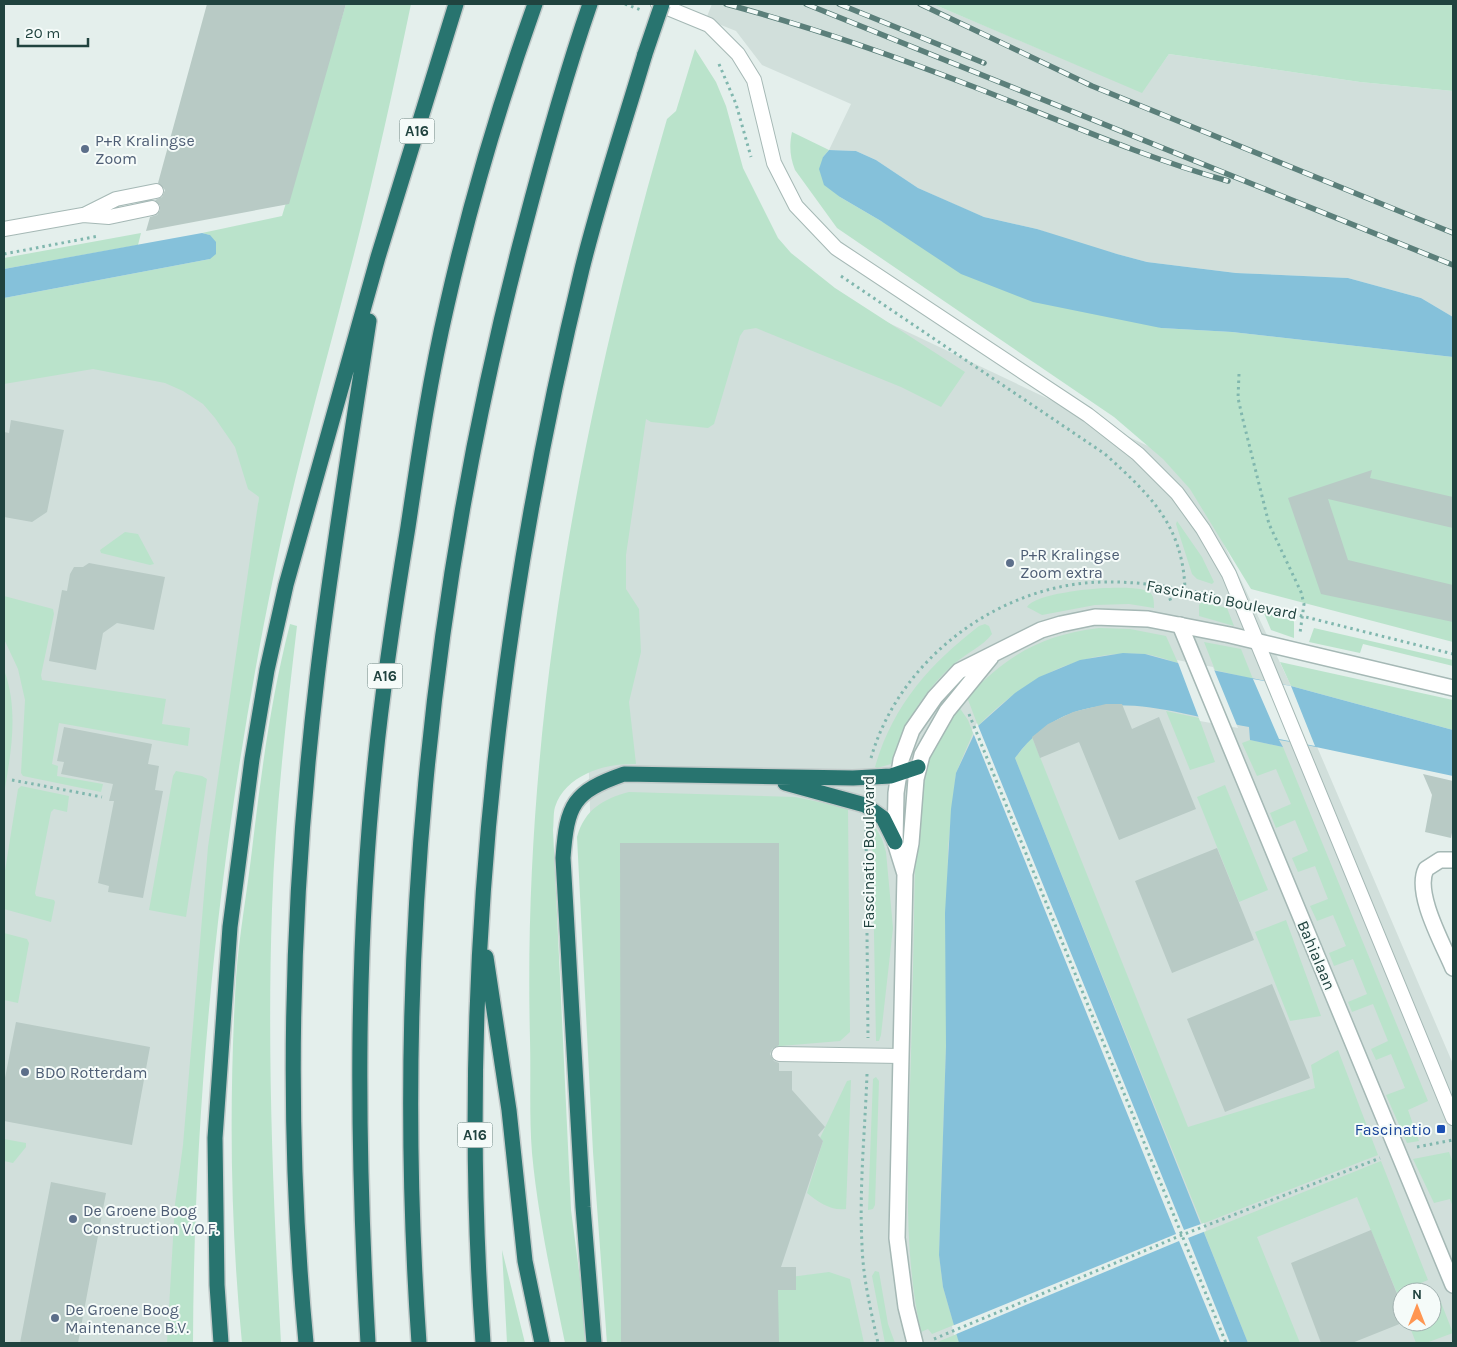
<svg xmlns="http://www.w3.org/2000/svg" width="1457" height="1347" font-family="Karla,sans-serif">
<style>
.built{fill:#d1dfdb;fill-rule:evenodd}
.green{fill:#bae3cb}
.water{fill:#85c1da}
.pier{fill:#e4efec}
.building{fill:#b8cac5}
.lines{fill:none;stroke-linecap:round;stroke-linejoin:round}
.service-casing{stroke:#a5b8b5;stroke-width:16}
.minor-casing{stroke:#a5b8b5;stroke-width:18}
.tertiary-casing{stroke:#a5b8b5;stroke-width:18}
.motorway-casing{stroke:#c1cac9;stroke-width:18}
.path{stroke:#80b7ae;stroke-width:3;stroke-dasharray:2.5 4;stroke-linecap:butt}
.service{stroke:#fff;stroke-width:14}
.minor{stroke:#fff;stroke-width:15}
.tertiary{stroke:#fff;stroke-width:15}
.motorway{stroke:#28746f;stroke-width:15}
.rail-casing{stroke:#5b7f7a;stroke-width:5.5}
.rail{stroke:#f5fbf9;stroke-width:4;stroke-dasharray:11;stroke-linecap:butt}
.motorway-bridge-casing{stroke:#c1cac9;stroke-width:18;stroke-linecap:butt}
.motorway-bridge{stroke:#28746f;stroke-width:15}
.service-dot{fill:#5c6f8a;stroke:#f5fbf9;stroke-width:2}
.transit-dot{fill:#1a4fb4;stroke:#f5fbf9;stroke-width:2}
.labels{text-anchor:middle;stroke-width:4;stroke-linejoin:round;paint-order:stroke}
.shield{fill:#f5fbf9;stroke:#607a77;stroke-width:1}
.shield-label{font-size:15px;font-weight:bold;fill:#20433f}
.service-label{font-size:16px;fill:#4e5e75;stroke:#f5fbf9;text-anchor:start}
.street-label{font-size:16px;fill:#20433f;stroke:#f5fbf9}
.transit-label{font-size:16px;fill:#164399;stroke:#f5fbf9;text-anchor:end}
</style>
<rect width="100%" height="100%" fill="#e4efec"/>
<path class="built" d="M712 4H933L1142 92 1169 54 1360 82 1453 91V317L1421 298 1348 278 1236 273 1147 262 1079 244 1037 229 984 217 965 209 918 188 876 160 856 151 829 150 851 104 762 65 736 31 706 19Z
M667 218 1186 464 1291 686 1453 1064V1343H607L587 714ZM1402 1292H1432V1322H1402Z
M282 286 225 810 178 1343H4V338Z"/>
<path class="green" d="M346 4H411C392 95 372 187 348 277 323 374 295 471 275 569 222 823 194 1084 193 1343H167L175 1204 183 1145 208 847 259 497 248 489 235 447 215 418 203 404 183 391 165 383 93 369 4 384V298L210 259V235L202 233 282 216Z
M933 4H1453V91L1360 82 1169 54 1142 93Z
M695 49 716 82 726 106 743 168 778 238 791 253 835 288 965 372 941 407 901 387 756 328 744 330 740 336 714 424 708 428 651 422 646 419 626 555V589L639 609 641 652 629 702 636 764C606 763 566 774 555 807 553 814 554 823 553 830L571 1210 583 1301 585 1343H565C552 1280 538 1217 532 1153 529 1116 531 1078 530 1040 522 727 580 419 667 119L676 111Z
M792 132 829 150 823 157 840 197 881 221 1161 328 1232 332 1453 357V642L1251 589 1190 489 1163 459 1114 417 837 228 795 170C790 157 789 146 792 132Z
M141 233 138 245 4 269V258Z
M1177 521 1202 557 1214 582 1212 584 1197 579 1192 574 1176 524Z
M125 532 138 534 154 564 150 565 101 553 100 550Z
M1108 588C1118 588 1147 586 1152 595 1154 598 1154 604 1154 608L1129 604 1095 605 1042 615 1027 607C1034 594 1093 588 1108 588Z
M4 596 53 609 54 614 41 675 42 680 166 699 162 724 190 728 188 746 59 723 52 764 58 766 57 776 103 784 101 792 23 776 21 773 25 700 18 669 4 639Z
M1202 602 1227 608 1234 626 1199 616V605Z
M1264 613 1294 621V638L1271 630Z
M290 624 297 626C286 720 275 814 272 909 267 1054 273 1198 281 1343H242C230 1222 229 1099 236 978 239 935 247 893 252 850 261 774 271 698 290 624Z
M985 624 989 626 992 634C983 646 967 653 955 663 925 689 902 726 891 764L877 768 875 767C893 705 929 665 979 626Z
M1099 628 1130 629 1166 636 1178 663C1167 660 1155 655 1144 654 1079 649 1023 680 978 726L967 697C1007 656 1040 635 1099 628Z
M1314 628 1453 660V666L1363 644 1360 653 1309 642Z
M1204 642 1241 649 1253 679 1215 670Z
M1280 662 1453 700V730L1291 686Z
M4 670C19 710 11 753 4 794Z
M959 707 968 720 973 733 956 773 948 848 946 1046 939 1255 943 1287 954 1325 932 1334 928 1329 921 1332C903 1251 908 1169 910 1087 913 996 914 906 916 815L926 761 941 730Z
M1166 711 1199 718 1215 762 1190 770Z
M1032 737 1188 1127 1315 1088 1311 1065 1338 1050 1378 1155 1202 1224 1015 758Z
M1250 740 1283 747 1428 1101 1408 1110 1419 1141 1407 1143 1386 1095 1405 1088 1391 1054 1376 1060 1371 1049 1388 1041 1373 1004 1352 1012 1348 1002 1367 994 1353 959 1334 966 1329 953 1346 946 1333 915 1317 921 1310 906 1328 899 1315 866 1298 872 1292 858 1308 851 1295 820 1276 828 1270 813 1291 804 1276 769 1257 776 1242 743Z
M176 771 202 776 207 779 186 917 149 910 173 776Z
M1225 785 1268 890 1239 902 1197 797Z
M21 786 69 796 67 812 54 809 51 812 35 893 36 896 54 900 55 902 51 922 4 909V877L18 789Z
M629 792 795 797 848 808 850 1032 840 1041 769 1047 665 1330 669 1343H607L593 1152 577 837C585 809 603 799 629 792Z
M874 825 882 839 886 852 893 928 881 1035 879 1041H876L872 827Z
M1286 920 1321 1016 1290 1021 1255 932Z
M4 933 27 939 29 943 18 1003 4 1000Z
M876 1077 879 1081 875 1205 873 1209 868 1210 873 1079Z
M851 1080 846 1209C831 1211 818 1202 807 1193L823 1141 820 1138 847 1081Z
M4 1139 26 1143V1147L13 1163 4 1161Z
M1449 1152 1453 1163V1207L1450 1199 1434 1203 1413 1159Z
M1381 1161 1428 1280 1397 1293 1357 1197 1257 1237 1300 1343H1248L1204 1232Z
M502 1250 525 1343H507Z
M875 1271 879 1272 888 1324 895 1343H885L884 1338 872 1276Z
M829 1272 850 1279 864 1343H737L775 1279Z
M1440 1300 1453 1333 1426 1343H1416L1408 1322H1432V1303Z
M957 1334 959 1343H935Z"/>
<path class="water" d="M829 150 856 151 876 160 918 188 984 217 1037 229 1117 254 1147 262 1236 273 1348 278 1421 298 1453 317V357L1232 332 1161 328 1033 302 961 274 881 221 840 197 824 185 819 169 823 157Z
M202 233 210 235 216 242V254L210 259 4 298V269Z
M1123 653 1145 654 1178 663 1291 686 1453 730V776L1297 743 1279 740 1283 747 1250 740 1249 727C1163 712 1077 674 1015 758L1248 1343H959L943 1287 939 1255 946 1046 945 913 951 809 956 773 978 726 1015 693 1039 677 1080 660Z"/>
<path class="pier" d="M1177 660 1213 667 1238 728 1200 721Z
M1253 679 1291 686 1315 746 1279 739Z
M977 723 1184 1230 1204 1223 1206 1231 1188 1238 1230 1343H1221L1179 1241 954 1335 952 1326 1176 1234 972 730Z"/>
<path class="building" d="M207 4H346L289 204 146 231 150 217 157 215 160 210V206L155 200 162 197 165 190 158 183Z
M11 420 64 430 47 512 32 522 4 517V432L9 433Z
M1372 470 1370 478 1453 497V528L1328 499 1348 560 1453 585V622L1321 594 1288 498Z
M89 563 165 577 154 630 117 623 103 633 96 670 49 661 62 590 67 591 70 574 74 567H83Z
M1106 704H1122L1132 729 1159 717 1196 809 1119 840 1079 742 1040 758 1032 737 1037 733 1048 724 1073 712Z
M64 727 152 744 148 764 159 766 155 790 163 791 143 898 108 892 109 886 98 883 114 801H109L113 784 61 774 64 762 57 761Z
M1423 774 1453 781V827L1451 838 1425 832 1432 795Z
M620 843H779V1045L772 1049 770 1054 774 1061 779 1063V1071H792V1090L825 1127 818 1135 823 1141 781 1267H796V1290H778L779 1343H621Z
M1217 848 1254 940 1172 973 1135 881Z
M1272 984 1310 1078 1225 1112 1187 1019Z
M16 1022 150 1047 132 1145 4 1121V1083Z
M51 1182 106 1193 78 1343H20Z
M1371 1230 1402 1306V1323L1352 1343H1321L1291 1263Z"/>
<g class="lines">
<defs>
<path id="service" d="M658 4 709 25 738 54 754 80 774 163 796 206 836 248 1088 415 1138 454 1177 493 1203 529 1229 574 1453 1118
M84 215 116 199 156 191
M4 229 83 215 109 217 152 208
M779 1054 901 1056"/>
<path id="minor" d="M1180 625 1453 1285
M1453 860H1440L1426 869C1414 893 1443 944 1453 968"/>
<path id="tertiary" d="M905 874 895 842 896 793 901 760 912 730 935 697 959 671 1041 630 1061 624 1095 617 1148 619 1230 635 1453 688
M915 1343 906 1307 897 1238 905 874 911 843 916 779 922 755 947 711 991 657"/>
<path id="motorway" d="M785 783 865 805 883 818 895 842
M486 957 509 1110 525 1261 542 1343
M221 1343 217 1285 215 1138 230 927 252 759 267 670 286 585 378 257 456 4
M306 1343C285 1123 291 898 317 678 331 559 351 440 369 321
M368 1343C357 1150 355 956 375 764 383 684 395 606 408 527 419 453 430 378 447 305 470 203 500 102 535 4
M419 1343C393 971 428 594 523 233 543 156 564 79 590 4
M483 1343C457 982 497 620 582 269 600 196 624 125 645 54
M594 1343 583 1207 563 858C567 804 573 792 624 774L853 778 891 776 918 767"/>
</defs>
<use href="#service" class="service-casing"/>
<use href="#minor" class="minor-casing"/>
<use href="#tertiary" class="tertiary-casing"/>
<use href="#motorway" class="motorway-casing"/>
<path class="path" d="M625 4 641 10
M719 64 736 104 751 157
M4 254 99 236
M841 276 1105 454C1150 495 1183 525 1185 590
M1239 374 1238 398 1243 420 1269 524 1301 592 1304 604 1300 633
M1165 586 1172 604
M1262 606 1453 654
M969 714 1226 1343
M871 758C898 664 988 593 1085 583 1130 579 1174 587 1217 596
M12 780 102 797
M866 829 868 1038
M867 1074C865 1131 859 1189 862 1245 863 1279 871 1311 878 1343
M1417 1147 1453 1140
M934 1339 1182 1235 1380 1158"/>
<use href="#service" class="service"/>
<use href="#minor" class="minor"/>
<use href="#tertiary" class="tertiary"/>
<use href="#motorway" class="motorway"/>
<defs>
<path id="rail" d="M726 4C808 26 889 54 969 85 1055 118 1139 156 1228 181
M806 4 1453 265
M839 4 984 63
M920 4 1092 86 1453 233"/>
</defs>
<use href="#rail" class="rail-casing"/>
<use href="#rail" class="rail"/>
<defs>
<path id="motorway-bridge" d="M645 54 662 4"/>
</defs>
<use href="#motorway-bridge" class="motorway-bridge-casing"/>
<use href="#motorway-bridge" class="motorway-bridge"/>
</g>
<g class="service-dot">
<circle cx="85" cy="149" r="5"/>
<circle cx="1010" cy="563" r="5"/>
<circle cx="25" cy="1072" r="5"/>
<circle cx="73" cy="1219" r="5"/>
<circle cx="55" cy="1318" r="5"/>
</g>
<rect class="transit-dot" x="1436" y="1124" width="10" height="10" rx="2.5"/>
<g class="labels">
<g class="shield">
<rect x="399.5" y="118.5" width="35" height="25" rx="4"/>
<rect x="367.5" y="663.5" width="35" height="25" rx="4"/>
<rect x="457.5" y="1122.5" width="35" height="25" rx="4"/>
</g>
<g class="shield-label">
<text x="417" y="136">A16</text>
<text x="385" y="681">A16</text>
<text x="475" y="1140">A16</text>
</g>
<g class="service-label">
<text x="95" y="146">P+R Kralingse<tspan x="95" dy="18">Zoom</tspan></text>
<text x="1020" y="560">P+R Kralingse<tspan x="1020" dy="18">Zoom extra</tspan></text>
<text x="35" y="1078">BDO Rotterdam</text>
<text x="83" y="1216">De Groene Boog<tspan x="83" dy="18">Construction V.O.F.</tspan></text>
<text x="65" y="1315">De Groene Boog<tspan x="65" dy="18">Maintenance B.V.</tspan></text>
</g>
<g class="street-label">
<text transform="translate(1222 599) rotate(11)" y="6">Fascinatio Boulevard</text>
<text transform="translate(868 852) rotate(-90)" y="6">Fascinatio Boulevard</text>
<text transform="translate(1317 955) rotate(67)" y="6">Bahialaan</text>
</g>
<g class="transit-label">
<text x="1431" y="1135">Fascinatio</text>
</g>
</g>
<rect width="1457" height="1347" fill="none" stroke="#20433f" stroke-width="10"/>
<g transform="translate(1417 1307)"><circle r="24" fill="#f5fbf9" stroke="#a0b1af"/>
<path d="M0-4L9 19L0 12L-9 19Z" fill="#ff9652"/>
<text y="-8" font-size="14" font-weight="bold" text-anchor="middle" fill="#20433f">N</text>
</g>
<path d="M18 38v8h70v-8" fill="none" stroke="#20433f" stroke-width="2.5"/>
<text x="25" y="38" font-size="15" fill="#20433f" stroke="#f5fbf9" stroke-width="4" paint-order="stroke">20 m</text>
</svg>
